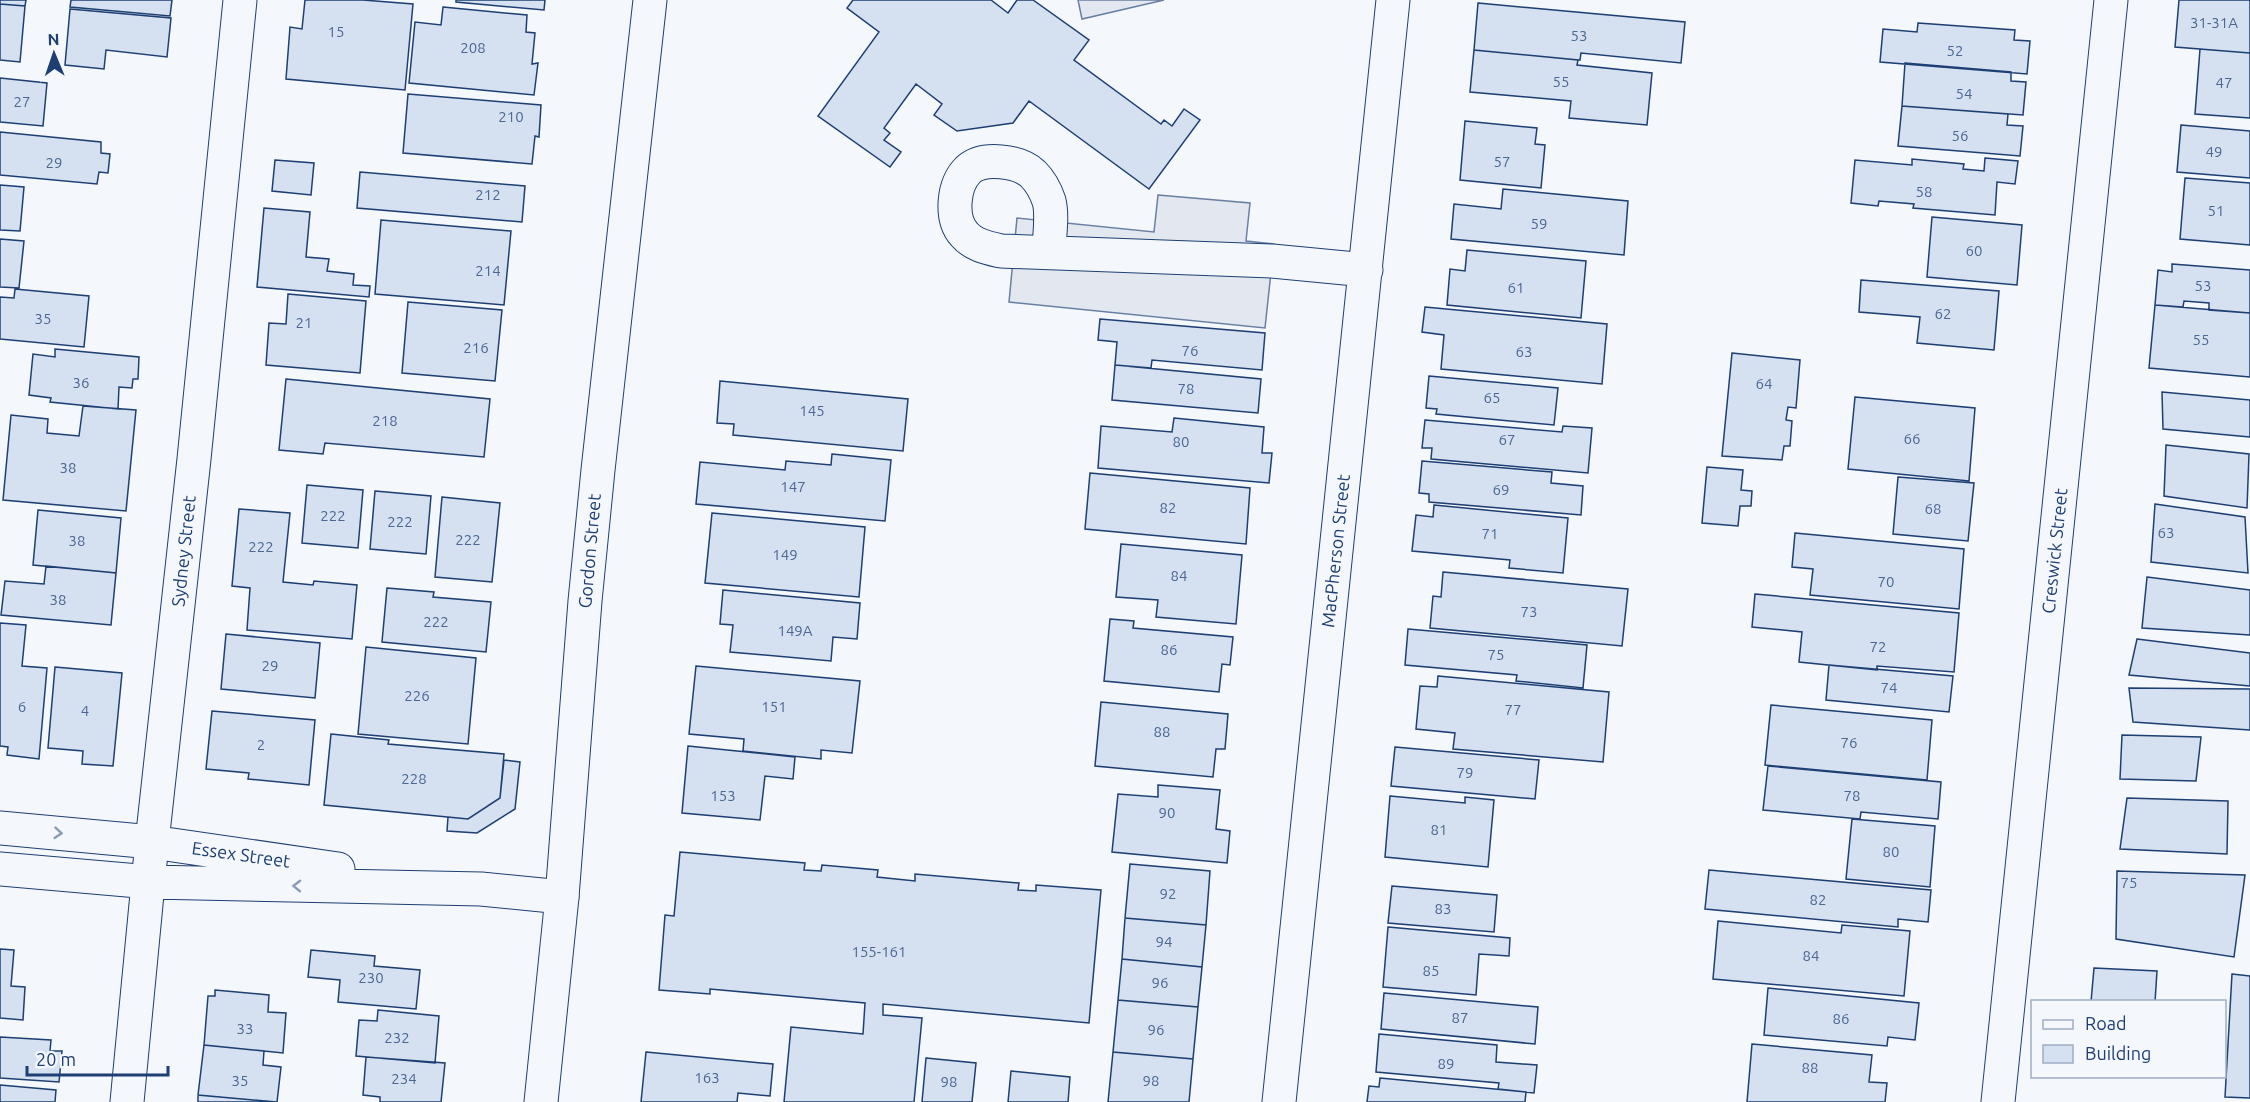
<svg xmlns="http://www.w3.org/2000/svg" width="2250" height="1102" font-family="Ubuntu,sans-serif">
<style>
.parking{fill:#e3e8f0;stroke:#687fa3;stroke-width:1.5}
.building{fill:#d5e0f0;stroke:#1d3f73;stroke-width:1.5}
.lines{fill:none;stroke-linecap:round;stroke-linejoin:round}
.minor-casing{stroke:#1d3f73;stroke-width:35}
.major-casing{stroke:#1d3f73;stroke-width:35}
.minor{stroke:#f4f7fb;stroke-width:33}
.major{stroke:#f4f7fb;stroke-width:33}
.oneway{stroke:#889bb7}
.labels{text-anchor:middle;stroke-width:4.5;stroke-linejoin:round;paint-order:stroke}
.number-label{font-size:15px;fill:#4b6792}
.street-label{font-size:18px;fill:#1d3f73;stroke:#f4f7fb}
</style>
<rect width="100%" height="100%" fill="#f4f7fb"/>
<path class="parking" d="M1078 0H1164L1082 19Z
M1158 195 1250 203 1246 241 1274 244 1265 328 1009 302 1017 218 1154 232Z"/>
<path class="building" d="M0 0H26L25 6 0 4Z
M71 0H172L170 16 70 7Z
M305 0H363L413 4 405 90 286 79 290 27 302 29Z
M456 0H545L544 10 456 2Z
M853 0H991L1008 13 1017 0H1033L1089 40 1074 60 1161 124 1164 120 1172 126 1184 109 1200 120 1149 189 1029 101 1013 123 957 131 934 115 942 104 916 84 884 128 890 133 884 140 901 152 890 167 818 116 879 32 847 8Z
M2179 0H2250V53L2175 47Z
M1478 3 1685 22 1681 63 1581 53 1580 60H1578L1474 50Z
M0 4 25 6 20 62 0 60Z
M443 7 527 15 526 32 535 33 532 64 538 63 534 95 409 83 415 22 441 25Z
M70 9 171 18 167 57 106 50 104 69 65 65Z
M1918 23 2015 30 2014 40 2030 41 2027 74 1880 62 1883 29 1917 32Z
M2200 49 2250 53V118L2195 114Z
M1474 50 1578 60 1577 65 1652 73 1647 125 1569 118 1571 101 1470 92Z
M1905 63 2011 72V81L2026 82 2023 115 1902 106Z
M0 78 47 83 43 126 0 122Z
M408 94 541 105 539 137 535 136 532 164 403 153Z
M1902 106 2008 114 2007 125 2023 126 2020 156 1898 146Z
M1465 121 1537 128 1535 144 1545 145 1541 188 1460 180Z
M2181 125 2250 131V178L2177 172Z
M0 132 101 142V153L110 154 108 173 99 172 97 184 0 175Z
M1985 158 2018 161 2015 184 1997 182 1995 215 1913 208 1914 204 1879 201 1878 206 1851 203 1855 160 1912 165V159L1964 164 1963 169 1984 171Z
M275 160 314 163 311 195 272 191Z
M360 172 525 186 522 222 357 208Z
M2185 178 2250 183V245L2180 239Z
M0 185 24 187 20 231 0 230Z
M1503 189 1628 201 1624 255 1451 239 1454 204 1501 209Z
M264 208 310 212 306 257 329 259 327 271 354 274 353 285 370 286 369 297 257 287Z
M1932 217 2022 225 2017 285 1927 277Z
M381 220 511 231 504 305 375 294Z
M0 239 24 241 19 288 0 287Z
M1467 250 1586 261 1581 318 1447 305 1450 269 1465 271Z
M2172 264 2250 270V313L2209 310V303L2184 301 2183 307 2155 305 2158 270 2172 272Z
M1861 280 1999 291 1994 350 1917 343 1920 317 1859 312Z
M15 289 89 296 84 347 0 339V297L14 298Z
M288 294 366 301 360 373 266 365 269 323 286 324Z
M408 302 502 310 495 381 402 373Z
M2155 305 2250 313V377L2149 368Z
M1425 307 1607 324 1602 384 1441 369 1444 335 1422 332Z
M1100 319 1265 333 1262 370 1152 360 1151 368 1115 365 1117 342 1098 340Z
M55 349 139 357 138 379H133L132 388 119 387 118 409 50 402 51 398 29 395 33 354 55 357Z
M1732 353 1800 360 1796 408 1788 407 1786 420 1792 421 1790 446H1784L1782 460 1722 456Z
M1115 365 1261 379 1258 413 1112 400Z
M1429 376 1558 388 1554 425 1436 414 1437 409 1426 408Z
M286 379 490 399 484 457 325 443 323 454 279 450Z
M720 381 908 399 903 451 733 435 734 424 717 423Z
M2162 392 2250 400V437L2163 429Z
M1855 397 1975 408 1969 481 1848 469Z
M83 406 136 410 126 511 3 500 11 415 48 419 47 433 79 436Z
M1174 418 1264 427 1262 453H1272L1269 483 1098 468 1101 426 1172 432Z
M1425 420 1562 432 1563 426 1592 428 1588 473 1431 459 1432 448H1422Z
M2166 445 2249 454 2247 508 2164 496Z
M832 454 891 460 885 521 696 504 700 462 785 470 786 461 831 465Z
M1422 461 1552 472 1551 483 1583 486 1581 515 1429 502V494L1419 493Z
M1707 467 1743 470 1741 490 1752 491 1751 506H1740L1738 526 1702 523Z
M1090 473 1250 488 1246 544 1085 529Z
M1898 477 1974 483 1968 541 1893 534Z
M307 485 363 490 358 548 302 543Z
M375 491 431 496 426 554 370 549Z
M442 497 500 503 492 582 435 577Z
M2155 504 2245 517 2248 573 2151 562Z
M1434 505 1568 518 1563 573 1509 568 1510 560 1412 551 1416 515 1433 517Z
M239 509 290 513 283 582 313 585 314 581 357 585 352 639 247 630 250 588 232 586Z
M38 510 121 518 116 573 33 565Z
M712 513 865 527 859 597 705 583Z
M1795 533 1964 549 1959 609 1810 595 1813 569 1792 567Z
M1121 544 1242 555 1236 624 1156 617 1158 600 1116 597Z
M46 566 116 573 111 625 1 615 5 581 44 584Z
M1443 572 1628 589 1622 646 1430 628 1433 596 1441 597Z
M2147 577 2250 590V635L2142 628Z
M387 588 434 592 433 597 491 602 486 652 382 642Z
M723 590 860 603 857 639 833 637 831 661 730 652 733 625 720 624Z
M1755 594 1959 613 1954 672 1877 666V670L1799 662 1802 632 1752 627Z
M1110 619 1134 621 1133 628 1233 637 1230 665 1222 664 1219 692 1104 681Z
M0 623 26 625 22 666 47 668 39 759 7 755 8 747 0 746Z
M1408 629 1587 645 1583 688 1516 681 1517 675 1405 665Z
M226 634 320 643 315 698 221 689Z
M2137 639 2250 653V686L2129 675Z
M366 647 476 658 468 744 358 734Z
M1829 665 1953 676 1949 712 1826 700Z
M696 666 860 681 852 753 821 750V759L743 751 744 739 689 734Z
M55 667 122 673 113 766 82 764 83 751 48 748Z
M1438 676 1609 692 1603 762 1453 749 1455 733 1416 729 1420 686 1437 687Z
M2129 688 2250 689V730L2133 722Z
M1101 702 1228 714 1225 749H1216L1213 777 1095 766Z
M1771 705 1932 720 1927 780 1765 765Z
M212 711 315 720 309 785 248 779 249 773 206 769Z
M331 734 389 740 388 744 504 754 500 798 468 819 324 805Z
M2122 735 2201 737 2196 781 2120 779Z
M688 746 795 757 793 779 765 776 760 820 682 813Z
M1395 747 1539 760 1535 799 1391 786Z
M504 760 520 762 515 809 477 833 447 831 448 817 468 819 500 798Z
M1768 766 1941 782 1938 819 1861 812 1860 819 1763 810Z
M1158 785 1220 790 1216 829 1230 831 1227 863 1112 852 1118 794 1158 797Z
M1390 796 1465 803V797L1494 800 1488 867 1385 857Z
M2127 798 2228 801 2227 854 2120 849Z
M1852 819 1935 826 1930 887 1846 879Z
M680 852 805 863 804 870 821 871 822 865 878 870 877 877 915 881V874L1019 883 1018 890 1036 891V885L1101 890 1089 1023 883 1004V1015L922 1018 914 1102H784L791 1027 863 1034 865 1003 710 989V994L659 990 665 915 674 916Z
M1130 864 1210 871 1206 925 1125 918Z
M1709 870 1931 890 1928 922 1898 919V927L1705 909Z
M2117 871 2245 875 2234 957 2116 939Z
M1392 886 1497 895 1494 932 1388 923Z
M1125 918 1206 925 1202 967 1122 959Z
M1718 921 1841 933 1842 925 1910 931 1904 996 1713 979Z
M1388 927 1510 938 1509 956 1479 954 1476 995 1383 987Z
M0 949 14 950 11 986 25 987 23 1020 0 1018Z
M311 950 375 956 374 966 420 970 416 1009 338 1002 340 980 308 977Z
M1122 959 1202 967 1198 1007 1118 1000Z
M2094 968 2157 971 2155 1002H2091Z
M2232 974 2250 976V1098L2225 1097Z
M1768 988 1919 1003 1915 1040 1888 1037 1887 1046 1764 1035Z
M215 990 269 995 268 1012 286 1013 283 1053 204 1045 208 996H215Z
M1384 993 1538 1007 1535 1044 1381 1029Z
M1118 1000 1198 1007 1193 1059 1113 1052Z
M378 1010 439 1016 435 1063 356 1056 359 1020 377 1021Z
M1379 1034 1497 1045 1496 1062 1537 1065 1534 1093 1498 1089 1499 1083 1376 1072Z
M0 1037 51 1040 50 1051H62L59 1082 0 1078Z
M1752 1044 1872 1055 1869 1082 1887 1083 1885 1102H1747Z
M204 1045 264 1051 263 1065 281 1067 277 1102 198 1095Z
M646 1052 773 1064 770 1096 738 1093 737 1102H641Z
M1113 1052 1193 1059 1189 1102H1108Z
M366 1057 445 1063 441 1102H380V1097L363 1095Z
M926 1058 976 1063 972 1102H922Z
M1011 1071 1070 1077 1068 1102H1008Z
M1380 1078 1526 1092 1525 1102H1367L1369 1086 1379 1087Z
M0 1085 56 1090 55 1102H0Z
M198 1095 277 1102H198Z"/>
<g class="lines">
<defs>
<path id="minor" d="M1049 252C1049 237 1053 216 1049 201 1046 192 1040 181 1033 174 1019 161 983 156 968 170 953 185 950 218 964 234 973 245 988 248 1001 251L1272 261 1366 270
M0 828 152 842 338 869
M0 869 150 882 481 889 562 897
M127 1102 152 842 194 459 240 0
M1279 1102 1393 0
M1998 1102 2111 0"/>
<path id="major" d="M541 1102 562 897 585 601 598 470 650 0"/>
</defs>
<use href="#minor" class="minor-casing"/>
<use href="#major" class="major-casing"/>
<use href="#minor" class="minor"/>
<use href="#major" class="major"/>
</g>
<defs><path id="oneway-chevron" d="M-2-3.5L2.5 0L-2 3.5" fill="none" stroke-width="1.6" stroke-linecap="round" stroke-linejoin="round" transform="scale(1.5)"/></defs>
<g class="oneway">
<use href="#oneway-chevron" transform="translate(58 833) rotate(5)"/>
<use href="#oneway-chevron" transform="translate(297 886) rotate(-179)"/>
</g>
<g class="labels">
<g class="number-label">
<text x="2214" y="28">31-31A</text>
<text x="336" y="37">15</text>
<text x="1579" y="41">53</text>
<text x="473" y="53">208</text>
<text x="1955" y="56">52</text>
<text x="1561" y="87">55</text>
<text x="2224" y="88">47</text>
<text x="1964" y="99">54</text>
<text x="22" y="107">27</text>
<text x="511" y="122">210</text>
<text x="1960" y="141">56</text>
<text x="2214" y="157">49</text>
<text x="1502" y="167">57</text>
<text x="54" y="168">29</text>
<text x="1924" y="197">58</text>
<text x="488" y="200">212</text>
<text x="2216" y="216">51</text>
<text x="1539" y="229">59</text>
<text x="1974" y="256">60</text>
<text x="488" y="276">214</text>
<text x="2203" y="291">53</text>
<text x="1516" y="293">61</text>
<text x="1943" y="319">62</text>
<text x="43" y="324">35</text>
<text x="304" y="328">21</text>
<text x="2201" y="345">55</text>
<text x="476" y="353">216</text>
<text x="1190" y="356">76</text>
<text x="1524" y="357">63</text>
<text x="81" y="388">36</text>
<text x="1764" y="389">64</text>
<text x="1186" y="394">78</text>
<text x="1492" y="403">65</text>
<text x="812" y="416">145</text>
<text x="385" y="426">218</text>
<text x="1912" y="444">66</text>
<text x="1507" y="445">67</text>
<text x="1181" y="447">80</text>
<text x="68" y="473">38</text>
<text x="793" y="492">147</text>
<text x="1501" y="495">69</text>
<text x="1168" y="513">82</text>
<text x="1933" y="514">68</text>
<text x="333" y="521">222</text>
<text x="400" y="527">222</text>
<text x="2166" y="538">63</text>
<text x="1490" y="539">71</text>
<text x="468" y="545">222</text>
<text x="77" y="546">38</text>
<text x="261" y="552">222</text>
<text x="785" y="560">149</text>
<text x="1179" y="581">84</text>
<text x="1886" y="587">70</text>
<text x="58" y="605">38</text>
<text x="1529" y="617">73</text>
<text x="436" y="627">222</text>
<text x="795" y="636">149A</text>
<text x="1878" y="652">72</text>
<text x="1169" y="655">86</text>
<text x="1496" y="660">75</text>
<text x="270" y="671">29</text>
<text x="1889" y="693">74</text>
<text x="417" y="701">226</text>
<text x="22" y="712">6</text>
<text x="774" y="712">151</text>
<text x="1513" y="715">77</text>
<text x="85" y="716">4</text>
<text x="1162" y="737">88</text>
<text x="1849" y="748">76</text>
<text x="261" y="750">2</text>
<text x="1465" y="778">79</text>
<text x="414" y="784">228</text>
<text x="723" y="801">153</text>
<text x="1852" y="801">78</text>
<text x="1167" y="818">90</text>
<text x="1439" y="835">81</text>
<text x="1891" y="857">80</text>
<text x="2129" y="888">75</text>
<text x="1168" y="899">92</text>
<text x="1818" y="905">82</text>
<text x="1443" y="914">83</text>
<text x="1164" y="947">94</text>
<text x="879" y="957">155-161</text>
<text x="1811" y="961">84</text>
<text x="1431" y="976">85</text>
<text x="371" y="983">230</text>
<text x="1160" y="988">96</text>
<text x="1460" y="1023">87</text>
<text x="1841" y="1024">86</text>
<text x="245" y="1034">33</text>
<text x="1156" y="1035">96</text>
<text x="397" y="1043">232</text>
<text x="1446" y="1069">89</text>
<text x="1810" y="1073">88</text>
<text x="707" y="1083">163</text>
<text x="404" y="1084">234</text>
<text x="240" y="1086">35</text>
<text x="1151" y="1086">98</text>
<text x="949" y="1087">98</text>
</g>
<g class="street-label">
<text transform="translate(184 551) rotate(-84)" y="6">Sydney Street</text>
<text transform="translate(590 551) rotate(-85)" y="6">Gordon Street</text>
<text transform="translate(1336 551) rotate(-84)" y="6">MacPherson Street</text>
<text transform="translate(2055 551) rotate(-84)" y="6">Creswick Street</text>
<text transform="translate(241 855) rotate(8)" y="6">Essex Street</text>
</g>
</g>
<rect x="2031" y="1000" width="195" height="78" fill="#f4f7fb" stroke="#9eadc5" stroke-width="1.5"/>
<rect x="2043" y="1020" width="30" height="9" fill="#f4f7fb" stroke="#9eadc5" stroke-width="1.5"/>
<text x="2085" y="1030" font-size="18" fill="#1d3f73">Road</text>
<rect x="2043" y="1045" width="30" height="18" fill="#d5e0f0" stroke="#9eadc5" stroke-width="1.5"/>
<text x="2085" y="1060" font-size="18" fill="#1d3f73">Building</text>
<g transform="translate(54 54) rotate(358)" stroke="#f4f7fb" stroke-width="4.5" paint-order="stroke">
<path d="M0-4.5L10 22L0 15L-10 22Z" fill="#1d3f73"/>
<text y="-9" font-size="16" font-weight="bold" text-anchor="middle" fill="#1d3f73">N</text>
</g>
<path d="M27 1066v9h141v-9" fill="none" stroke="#1d3f73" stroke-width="3"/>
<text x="36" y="1066" font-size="18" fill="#1d3f73" stroke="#f4f7fb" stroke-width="4.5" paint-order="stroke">20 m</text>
</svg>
